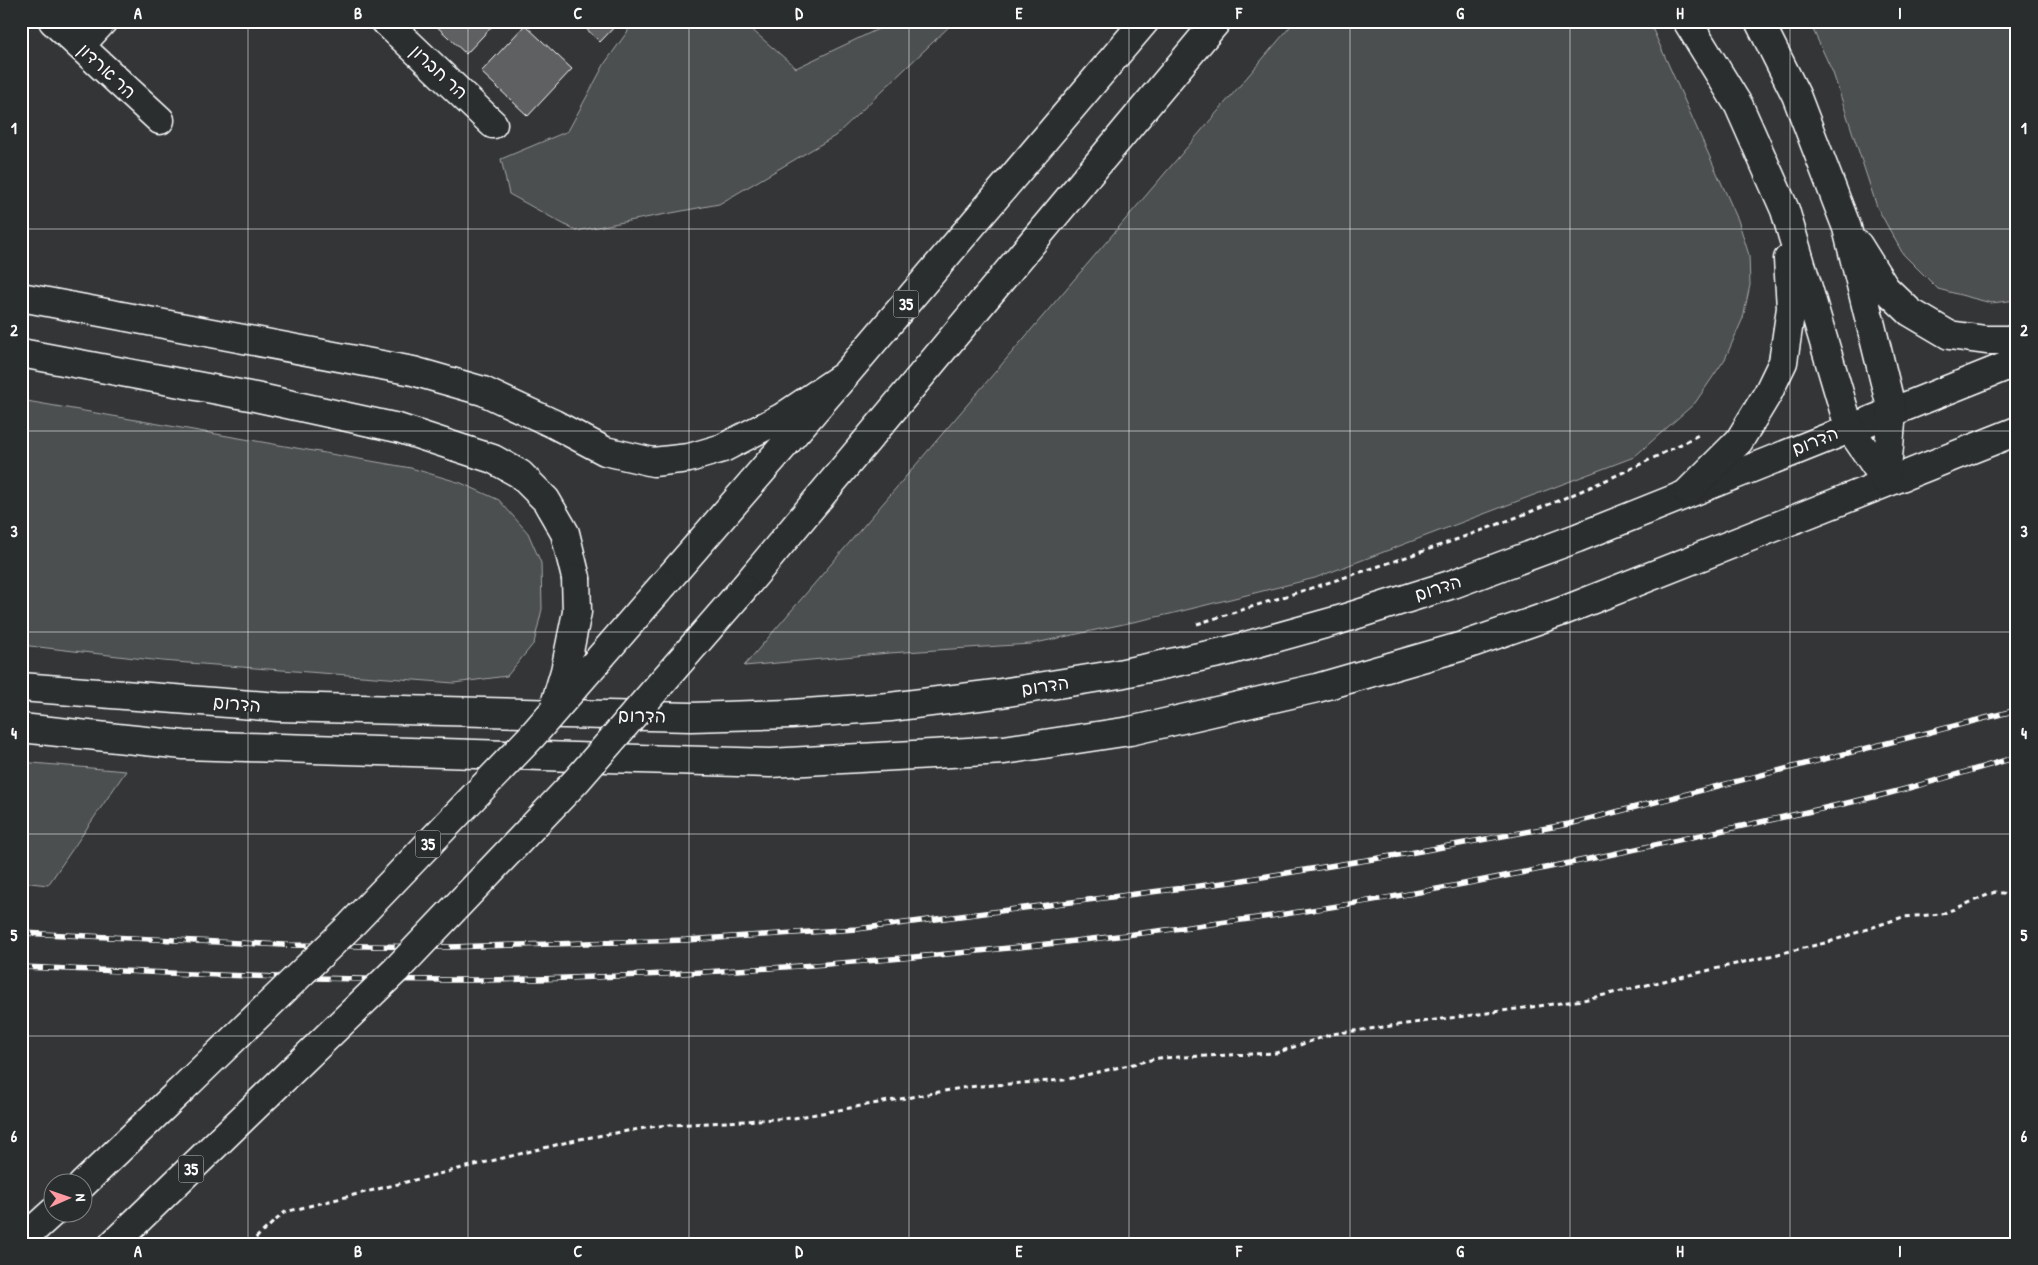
<svg xmlns="http://www.w3.org/2000/svg" width="2038" height="1265" font-family="'Patrick Hand','Playpen Sans Hebrew',sans-serif">
<style>
.green{fill:#4c4f50;stroke:#a6a7a8}
.building{fill:#5f6162;stroke:#fff}
.lines{fill:none;stroke-linecap:round;stroke-linejoin:round}
.minor-casing{stroke:#fff;stroke-width:31}
.major-casing{stroke:#fff;stroke-width:31}
.highway-casing{stroke:#fff;stroke-width:31}
.path{stroke:#fff;stroke-width:3;stroke-dasharray:5 4;stroke-linecap:butt}
.minor{stroke:#2a2d2e;stroke-width:28}
.major{stroke:#2a2d2e;stroke-width:28}
.highway{stroke:#2a2d2e;stroke-width:28}
.rail-casing{stroke:#fff;stroke-width:5.5}
.rail{stroke:#2a2d2e;stroke-width:4;stroke-dasharray:11;stroke-linecap:butt}
.highway-bridge-casing{stroke:#fff;stroke-width:31;stroke-linecap:butt}
.highway-bridge{stroke:#2a2d2e;stroke-width:28}
.grid{fill:none;stroke:#fff;stroke-width:1;stroke-opacity:0.55}
.labels{text-anchor:middle;stroke-width:4;stroke-linejoin:round;paint-order:stroke}
.shield{fill:#2a2d2e;stroke:#bfc0c0;stroke-width:1}
.shield-label{font-size:16px;font-weight:bold;fill:#fff}
.street-label{font-size:18px;fill:#fff;stroke:#2a2d2e}
.neatline{fill:none;stroke:#fff;stroke-width:2}
.grid-label{font-size:16px;text-anchor:middle;font-weight:bold;fill:#fff}
</style>
<rect width="100%" height="100%" fill="#333536"/>
<filter id="ink" filterUnits="userSpaceOnUse"><feTurbulence type="fractalNoise" baseFrequency=".02" numOctaves="2"/><feDisplacementMap in="SourceGraphic" scale="10" xChannelSelector="R" yChannelSelector="G"/><feConvolveMatrix kernelMatrix="1 2 1 2 8 2 1 2 1" color-interpolation-filters="sRGB"/></filter>
<g filter="url(#ink)">
<path class="green" d="M635 21H742L796 68 895 21H955L835 136 719 204 576 231 509 194 501 159 568 131 605 63Z
M1295 21H1649L1738 220 1749 255 1750 285 1743 318 1725 359 1695 403 1634 457 1315 578 1170 614 1031 644 889 653 744 666Z
M1809 21H2017V300L1991 303 1938 289 1903 254 1877 207 1833 73Z
M21 400 411 468 461 483 499 500 528 533 541 563 542 609 534 643 507 676 454 683 162 661 21 645Z
M21 762 126 771 48 885 21 882Z"/>
<path class="building" d="M431 21H497L466 54Z
M578 21H620L600 42Z
M525 25 572 69 528 116 481 72Z"/>
<g class="lines">
<defs>
<path id="minor" d="M53 21 160 120
M385 21 493 124
M80 46 103 21"/>
<path id="major" d="M21 687 278 707 691 717 791 714 890 707 995 694 1119 674 1228 651 1339 620 1453 584 1577 538 2017 362
M21 728 184 745 770 763 1004 750 1130 731 1317 688 1463 646 1563 611 2017 431"/>
<path id="highway" d="M1687 21 1739 106 1785 210 1849 427 1886 481
M1759 21 1796 95 1847 228 1892 411 1886 481
M1858 245 1885 288 1910 312 1949 335 1986 340H2017
M21 297 413 371 483 391 554 424 605 451 653 462 689 458 723 448 781 418 845 375
M21 353 255 397 398 428 493 459 520 474 546 500 565 533 576 578
M1688 492 1739 441 1768 393 1783 362 1791 308 1788 259
M664 584 845 375 1145 21
M743 589 1217 21
M82 1185 179 1092
M21 1241 53 1212
M113 1244 268 1094"/>
</defs>
<use href="#minor" class="minor-casing"/>
<use href="#major" class="major-casing"/>
<use href="#highway" class="highway-casing"/>
<path class="path" d="M1197 624C1368 570 1542 519 1700 434
M249 1244 285 1212 580 1139 657 1126 794 1118 967 1087 1064 1080 1159 1058 1276 1053 1332 1034 1583 1000 1829 942 1903 917 1942 914 1995 892 2017 895"/>
<use href="#minor" class="minor"/>
<use href="#major" class="major"/>
<use href="#highway" class="highway"/>
<defs>
<path id="rail" d="M21 933 284 945 449 947 686 940 857 929 1231 882 1404 854 1569 824 2017 710
M21 967C193 974 365 983 538 979 771 972 1003 953 1234 921 1388 901 1541 870 1692 837 1758 822 1825 809 1890 793 1933 782 1975 769 2017 757"/>
</defs>
<use href="#rail" class="rail-casing"/>
<use href="#rail" class="rail"/>
<defs>
<path id="highway-bridge" d="M556 701 565 671 577 612 576 578
M179 1092 351 925 531 737 664 584
M268 1094 396 970 577 780 743 589"/>
</defs>
<use href="#highway-bridge" class="highway-bridge-casing"/>
<use href="#highway-bridge" class="highway-bridge"/>
</g>
</g>
<path class="grid" d="M248 21V1244M468 21V1244M689 21V1244M909 21V1244M1129 21V1244M1350 21V1244M1570 21V1244M1790 21V1244M21 229H2017M21 431H2017M21 632H2017M21 834H2017M21 1036H2017"/>
<g class="labels">
<g class="shield">
<rect x="893.5" y="290.5" width="25" height="27" rx="4"/>
<rect x="415.5" y="830.5" width="25" height="27" rx="4"/>
<rect x="178.5" y="1155.5" width="25" height="27" rx="4"/>
</g>
<g class="shield-label">
<text x="906" y="310">35</text>
<text x="428" y="850">35</text>
<text x="191" y="1175">35</text>
</g>
<g class="street-label">
<text transform="translate(107 71) rotate(43)" y="6">הר ארדון</text>
<text transform="translate(439 72) rotate(43)" y="6">הר חברון</text>
<text transform="translate(1815 441) rotate(-22)" y="6">הדרום</text>
<text transform="translate(1438 588) rotate(-18)" y="6">הדרום</text>
<text transform="translate(1045 686) rotate(-9)" y="6">הדרום</text>
<text transform="translate(237 704) rotate(5)" y="6">הדרום</text>
<text transform="translate(642 716) rotate(1)" y="6">הדרום</text>
</g>
</g>
<rect width="2038" height="1265" fill="none" stroke="#2a2d2e" stroke-width="55"/>
<g transform="translate(68 1198) rotate(88)"><circle r="24" fill="#2a2d2e" stroke="#7f8182"/>
<path d="M0-4L9 19L0 12L-9 19Z" fill="#ff9aa2"/>
<text y="-8" font-size="14" font-weight="bold" text-anchor="middle" fill="#ffffff">N</text>
</g>
<rect x="28" y="28" width="1982" height="1210" class="neatline"/>
<g class="grid-label">
<text x="138" y="19">A</text>
<text x="358" y="19">B</text>
<text x="578" y="19">C</text>
<text x="799" y="19">D</text>
<text x="1019" y="19">E</text>
<text x="1239" y="19">F</text>
<text x="1460" y="19">G</text>
<text x="1680" y="19">H</text>
<text x="1900" y="19">I</text>
<text x="14" y="134">1</text>
<text x="2024" y="134">1</text>
<text x="14" y="336">2</text>
<text x="2024" y="336">2</text>
<text x="14" y="537">3</text>
<text x="2024" y="537">3</text>
<text x="14" y="739">4</text>
<text x="2024" y="739">4</text>
<text x="14" y="941">5</text>
<text x="2024" y="941">5</text>
<text x="14" y="1142">6</text>
<text x="2024" y="1142">6</text>
<text x="138" y="1257">A</text>
<text x="358" y="1257">B</text>
<text x="578" y="1257">C</text>
<text x="799" y="1257">D</text>
<text x="1019" y="1257">E</text>
<text x="1239" y="1257">F</text>
<text x="1460" y="1257">G</text>
<text x="1680" y="1257">H</text>
<text x="1900" y="1257">I</text>
</g>
</svg>
